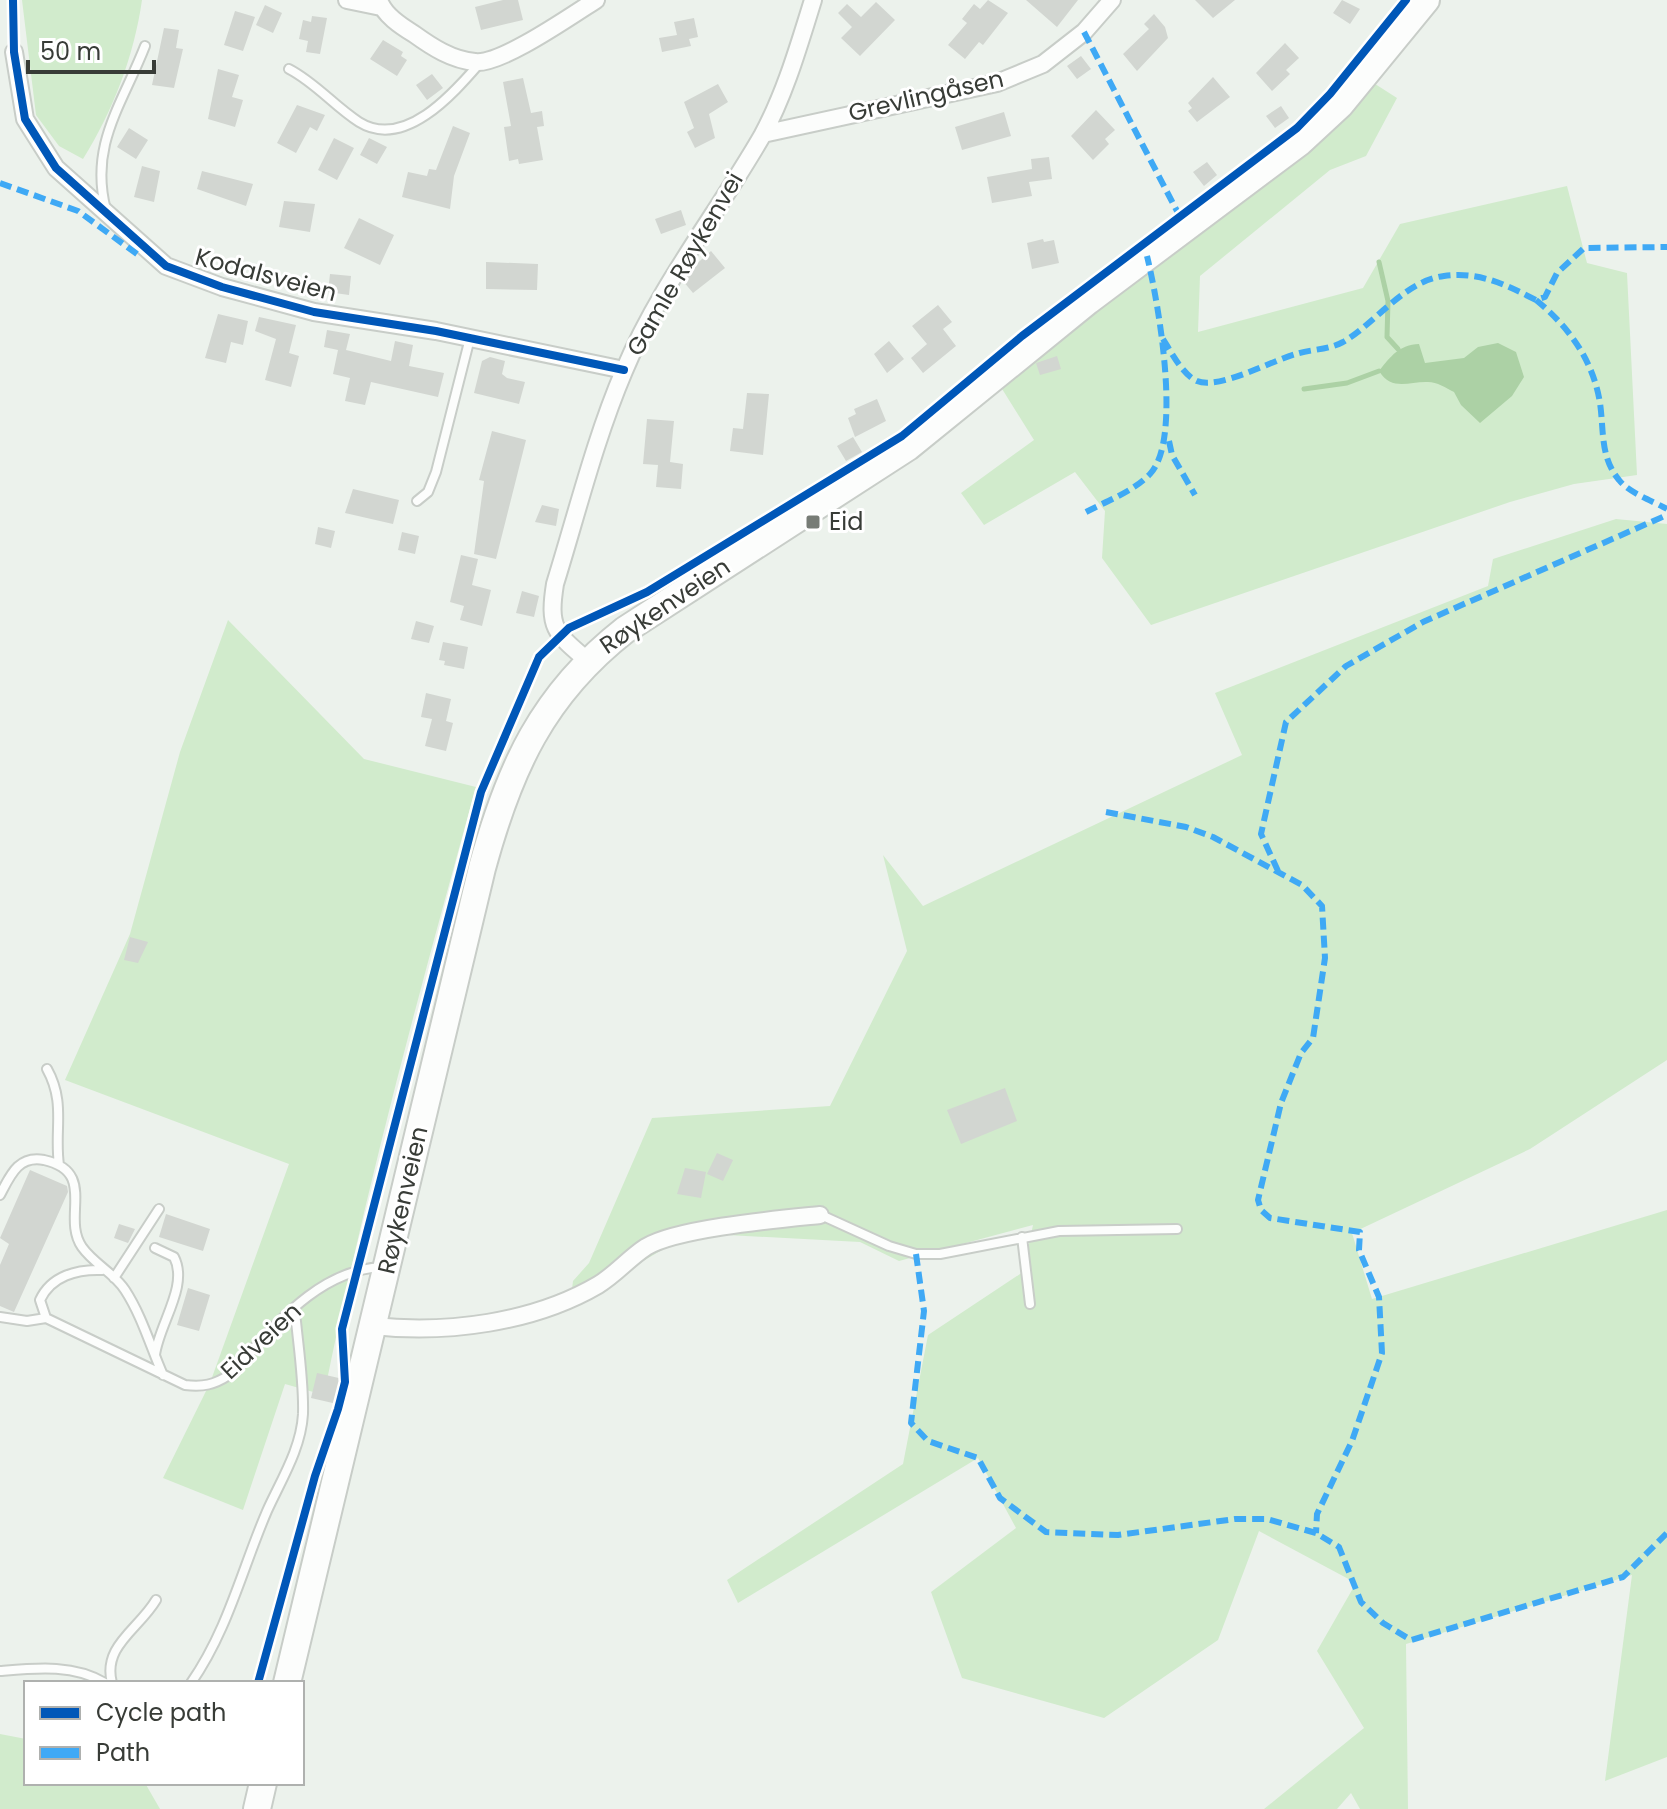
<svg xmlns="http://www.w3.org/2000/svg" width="1667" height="1809" font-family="Poppins,sans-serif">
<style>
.green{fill:#d1ebcc}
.water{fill:#acd1a5}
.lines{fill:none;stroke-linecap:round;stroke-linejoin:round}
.stream{stroke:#acd1a5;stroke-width:5}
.building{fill:#d2d6d1}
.lane-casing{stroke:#c8cdc8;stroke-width:12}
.street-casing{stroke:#c8cdc8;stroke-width:20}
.primary-casing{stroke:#c8cdc8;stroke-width:30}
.lane{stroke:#fcfdfc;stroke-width:8}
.street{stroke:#fcfdfc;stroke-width:16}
.primary{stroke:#fcfdfc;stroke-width:26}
.quiet{stroke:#3fa9f5;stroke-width:6;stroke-dasharray:12 6;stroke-linecap:butt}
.cycleway-casing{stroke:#fff;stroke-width:13}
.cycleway{stroke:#0057b8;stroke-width:8}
.poi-dot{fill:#777c76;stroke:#fff;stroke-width:3}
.labels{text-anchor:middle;stroke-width:6;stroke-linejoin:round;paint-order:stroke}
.street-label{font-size:24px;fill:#383c37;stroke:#fff}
.poi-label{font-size:24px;fill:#383c37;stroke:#fff;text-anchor:start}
</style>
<rect width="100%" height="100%" fill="#ecf2ec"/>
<path class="green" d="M22 0H142C134 56 113 111 83 159L59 146 36 115Z
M1372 82 1397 98 1366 156 1330 170 1200 276 1198 332 1363 288 1400 224 1567 186 1587 263 1627 273 1637 475 1574 484 1510 502 1151 625 1102 558 1105 511 1075 472 984 525 961 493 1034 440 999 384Z
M1616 519 1667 524V1060L1530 1149 1352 1233 1372 1299 1667 1210V1757L1605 1781 1632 1575 1406 1644 1408 1809H1360L1351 1793 1337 1809H1264L1364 1728 1317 1651 1356 1583 1259 1531 1218 1640 1104 1718 962 1678 931 1592 1016 1528 978 1458 738 1603 727 1580 903 1464 928 1335 1023 1272 1033 1225 899 1261 860 1242 691 1233 626 1271 572 1289 573 1281 589 1263 652 1118 830 1106 907 951 883 855 923 906 1242 755 1215 693 1488 586 1493 559Z
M228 620 364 759 476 787C420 989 365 1190 324 1395L285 1384 243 1510 163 1478 210 1383 289 1164 65 1080 130 934 180 752Z
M0 1734 26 1739V1783H145L160 1809H0Z"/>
<path class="water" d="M1498 343 1516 352 1524 377 1512 396 1480 423 1461 405 1454 392C1446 388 1437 382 1428 382 1410 381 1392 392 1379 371 1391 356 1399 345 1419 344L1425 363 1464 358 1478 347Z"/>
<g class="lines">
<path class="stream" d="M1379 262 1388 301 1387 337 1398 349
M1304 389 1347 383 1379 371"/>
</g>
<path class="building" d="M503 0H518L523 20 481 30 475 7Z
M988 0 1008 13 983 45 979 42 965 59 948 45 967 23 962 19 974 4 980 9Z
M1026 0H1078L1057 27Z
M1195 0H1235L1213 18Z
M1342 0 1360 9 1350 24 1333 13Z
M876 2 895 20 860 56 841 38 852 27 838 13 847 4 861 17Z
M265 5 282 13 273 33 256 25Z
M235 11 255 17 243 51 224 45Z
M1154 14 1165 27 1168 38 1137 71 1123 54 1149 29 1144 24Z
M312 16 327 18 320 54 306 52 308 41 299 39 303 20 311 22Z
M694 18 698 37 689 39 691 46 662 52 659 38 677 35 674 22Z
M164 28 179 30 176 48 183 49 174 88 152 85Z
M383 40 403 52 401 56 407 60 397 76 370 59Z
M1285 43 1299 58 1286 70 1290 74 1272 91 1256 73Z
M1081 56 1091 69 1077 79 1067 66Z
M218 69 239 75 232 97 243 100 235 127 208 119Z
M432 74 443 88 427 100 416 85Z
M1213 77 1230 97 1197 122 1188 111 1192 108 1188 103Z
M523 78 531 113 542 111 544 126 537 127 543 160 519 164 518 159 509 161 504 127 511 126 503 82Z
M718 84 728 102 709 114 715 138 695 148 687 132 694 128 684 102Z
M297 105 325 115 317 131 310 127 296 153 277 143Z
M1281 106 1289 118 1275 128 1266 116Z
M1096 110 1115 130 1105 139 1109 144 1093 160 1071 136Z
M1004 112 1011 136 962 150 955 127Z
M453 126 470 133 454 176 450 209 402 197 408 172 427 176 429 169 436 170Z
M129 128 148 140 136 159 117 147Z
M334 138 354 148 337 180 318 170Z
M369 138 387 147 377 164 360 155Z
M1049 157 1052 179 1029 182 1032 196 992 203 987 177 1032 169 1031 159Z
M1207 162 1217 175 1204 186 1193 172Z
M142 166 160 171 154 202 134 197Z
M202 171 253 184 246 206 197 189Z
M284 201 315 204 310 232 279 227Z
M681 210 686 225 661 234 655 219Z
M359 218 394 235 380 265 344 248Z
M1043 239 1044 242 1054 240 1059 263 1032 269 1027 243Z
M711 251 725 268 693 293 683 281 693 267Z
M486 262 538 264 537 290 486 289Z
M330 274 351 276 349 295 328 292Z
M938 305 952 322 943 329 956 346 923 373 911 358 927 344 912 326Z
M218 314 248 321 243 345 231 342 226 363 205 358Z
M259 317 296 325 289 353 299 356 291 387 265 380 276 339 255 331Z
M327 330 350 334 346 350 391 361 395 341 413 345 409 366 444 373 438 397 371 382 365 405 345 401 350 378 333 374 338 350 324 347Z
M889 341 904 359 887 373 874 354Z
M1057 356 1061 369 1040 375 1036 363Z
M490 357 505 361 502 374 507 378 525 382 519 404 474 393 482 361Z
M747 393 769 394 763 455 730 451 733 428 743 429Z
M877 399 886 421 855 437 848 418 856 414 854 409Z
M647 419 674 421 670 462 683 464 681 489 656 487 658 465 643 464Z
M492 431 526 440 496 559 474 554 484 481 479 480Z
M853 437 862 452 846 461 837 446Z
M353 489 399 500 393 524 345 513Z
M542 505 559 509 556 526 535 522Z
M318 527 335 531 331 548 315 544Z
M402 532 419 536 415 554 398 550Z
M461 555 478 559 472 585 491 590 482 626 460 620 464 606 450 602Z
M522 591 539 596 534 617 516 613Z
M416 621 434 626 429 643 411 639Z
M443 642 468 647 464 669 444 665 445 661 439 660Z
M426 693 451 699 446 721 453 723 446 751 425 746 432 719 421 717Z
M130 937 148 942 138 963 124 960Z
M1005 1088 1017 1121 961 1144 947 1110Z
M717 1153 733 1160 723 1181 707 1174Z
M685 1168 706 1172 701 1198 677 1194Z
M30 1170 67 1186 68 1192 14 1312 0 1306V1265L9 1244 0 1238Z
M166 1214 210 1229 203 1251 159 1237Z
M119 1224 135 1229 128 1243 114 1238Z
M188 1288 210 1295 199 1331 177 1325Z
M317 1373 343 1379 337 1404 311 1398Z"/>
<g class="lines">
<defs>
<path id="lane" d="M289 69C316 83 334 106 359 122 404 150 453 94 479 64
M106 210C89 145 122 105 145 46
M417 501 428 492 436 472 470 338
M47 1069C66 1103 54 1130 59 1165
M0 1195C10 1176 18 1155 44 1160 98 1172 61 1217 82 1247 94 1264 114 1273 125 1290 142 1316 151 1348 163 1375
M821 1215 889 1246 916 1254H940L1059 1231 1177 1229
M1022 1237 1030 1304
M114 1278 159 1209
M0 1317 27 1321 46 1318
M46 1318 185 1385C203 1387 214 1385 229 1375 272 1330 316 1270 382 1267
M46 1318 40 1300C51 1276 77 1269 102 1270
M155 1355C159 1324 189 1286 174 1257L155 1248
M0 1671C36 1668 74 1664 105 1683
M112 1683C102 1646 139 1629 156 1600
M191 1683C228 1630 242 1569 267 1511 281 1480 301 1449 303 1414 304 1380 298 1345 295 1311"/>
<path id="street" d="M347 0 381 7
M379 0C384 15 401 26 414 34 432 47 452 60 475 62 501 65 572 15 596 0
M14 52 25 119 56 168 166 266 222 287 314 312 436 331 624 370
M763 134 997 83 1043 64 1084 32 1112 0
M588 661C555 633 548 628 555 584 577 513 595 439 624 371 659 287 717 214 762 136 785 94 799 45 813 0
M373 1326C446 1334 533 1323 598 1285 616 1274 629 1258 646 1247 677 1228 781 1219 820 1215"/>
<path id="primary" d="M287 1683 482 868C509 769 542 695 625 630L908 447 1088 301 1300 142 1340 105 1426 0
M257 1809 263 1783"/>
</defs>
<use href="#lane" class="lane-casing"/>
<use href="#street" class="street-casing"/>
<use href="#primary" class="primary-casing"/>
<use href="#lane" class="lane"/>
<use href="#street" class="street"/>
<use href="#primary" class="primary"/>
<path class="quiet" d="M1084 32 1179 215
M0 183 78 211 137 254
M1536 300C1569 327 1593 360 1600 403 1604 431 1600 457 1619 480 1629 493 1653 501 1667 509
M1163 339C1171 352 1183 375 1197 381 1219 390 1273 360 1296 354 1312 349 1328 350 1343 342 1376 323 1404 281 1444 276 1479 271 1506 285 1536 300L1545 297 1557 273 1584 248 1667 247
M1169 441 1172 455 1195 495
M1086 512C1107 501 1134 491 1150 474 1183 439 1158 301 1147 256
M1106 812 1186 827 1213 837 1302 885 1322 906 1325 958 1313 1038 1301 1053 1281 1103 1258 1200 1261 1210 1270 1218 1360 1232 1359 1250 1379 1297 1382 1353 1352 1441 1317 1514 1316 1533
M1278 871 1261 834 1286 722 1346 666 1423 622 1667 515
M916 1254 924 1311 911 1423 928 1441 978 1458 1000 1498 1046 1532 1118 1535 1235 1519H1267L1316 1533 1339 1547 1361 1602 1383 1623 1411 1640 1623 1577 1667 1533"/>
<defs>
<path id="cycleway" d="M13 0 14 52 25 119 56 168 166 266 222 287 314 312 436 331 624 370
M258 1683 315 1476 338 1409 345 1382 342 1329 481 792 539 657 569 628 647 592 902 436 1022 336 1297 128 1330 94 1406 0"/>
</defs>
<use href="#cycleway" class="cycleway-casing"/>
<use href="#cycleway" class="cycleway"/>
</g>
<rect class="poi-dot" x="805" y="514" width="16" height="16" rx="4"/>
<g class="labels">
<g class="street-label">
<text transform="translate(926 96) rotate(-13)" y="8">Grevlingåsen</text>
<text transform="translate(685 264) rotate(-60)" y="8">Gamle Røykenvei</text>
<text transform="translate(266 275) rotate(15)" y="8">Kodalsveien</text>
<text transform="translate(665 606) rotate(-34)" y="8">Røykenveien</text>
<text transform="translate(403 1200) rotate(-77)" y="8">Røykenveien</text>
<text transform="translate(261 1341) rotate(-43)" y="8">Eidveien</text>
</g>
<g class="poi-label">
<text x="829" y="530">Eid</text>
</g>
</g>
<rect x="24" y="1681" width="280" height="104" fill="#ffffff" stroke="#afb1af" stroke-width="2"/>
<rect x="40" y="1707" width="40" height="12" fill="#0057b8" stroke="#afb1af" stroke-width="2"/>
<text x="96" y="1721" font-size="24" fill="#383c37">Cycle path</text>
<rect x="40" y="1747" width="40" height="12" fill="#3fa9f5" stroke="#afb1af" stroke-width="2"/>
<text x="96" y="1761" font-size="24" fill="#383c37">Path</text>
<path d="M28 60v12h126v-12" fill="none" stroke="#383c37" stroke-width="4"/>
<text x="40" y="60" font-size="24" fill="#383c37" stroke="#ffffff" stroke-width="6" paint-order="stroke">50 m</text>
</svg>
